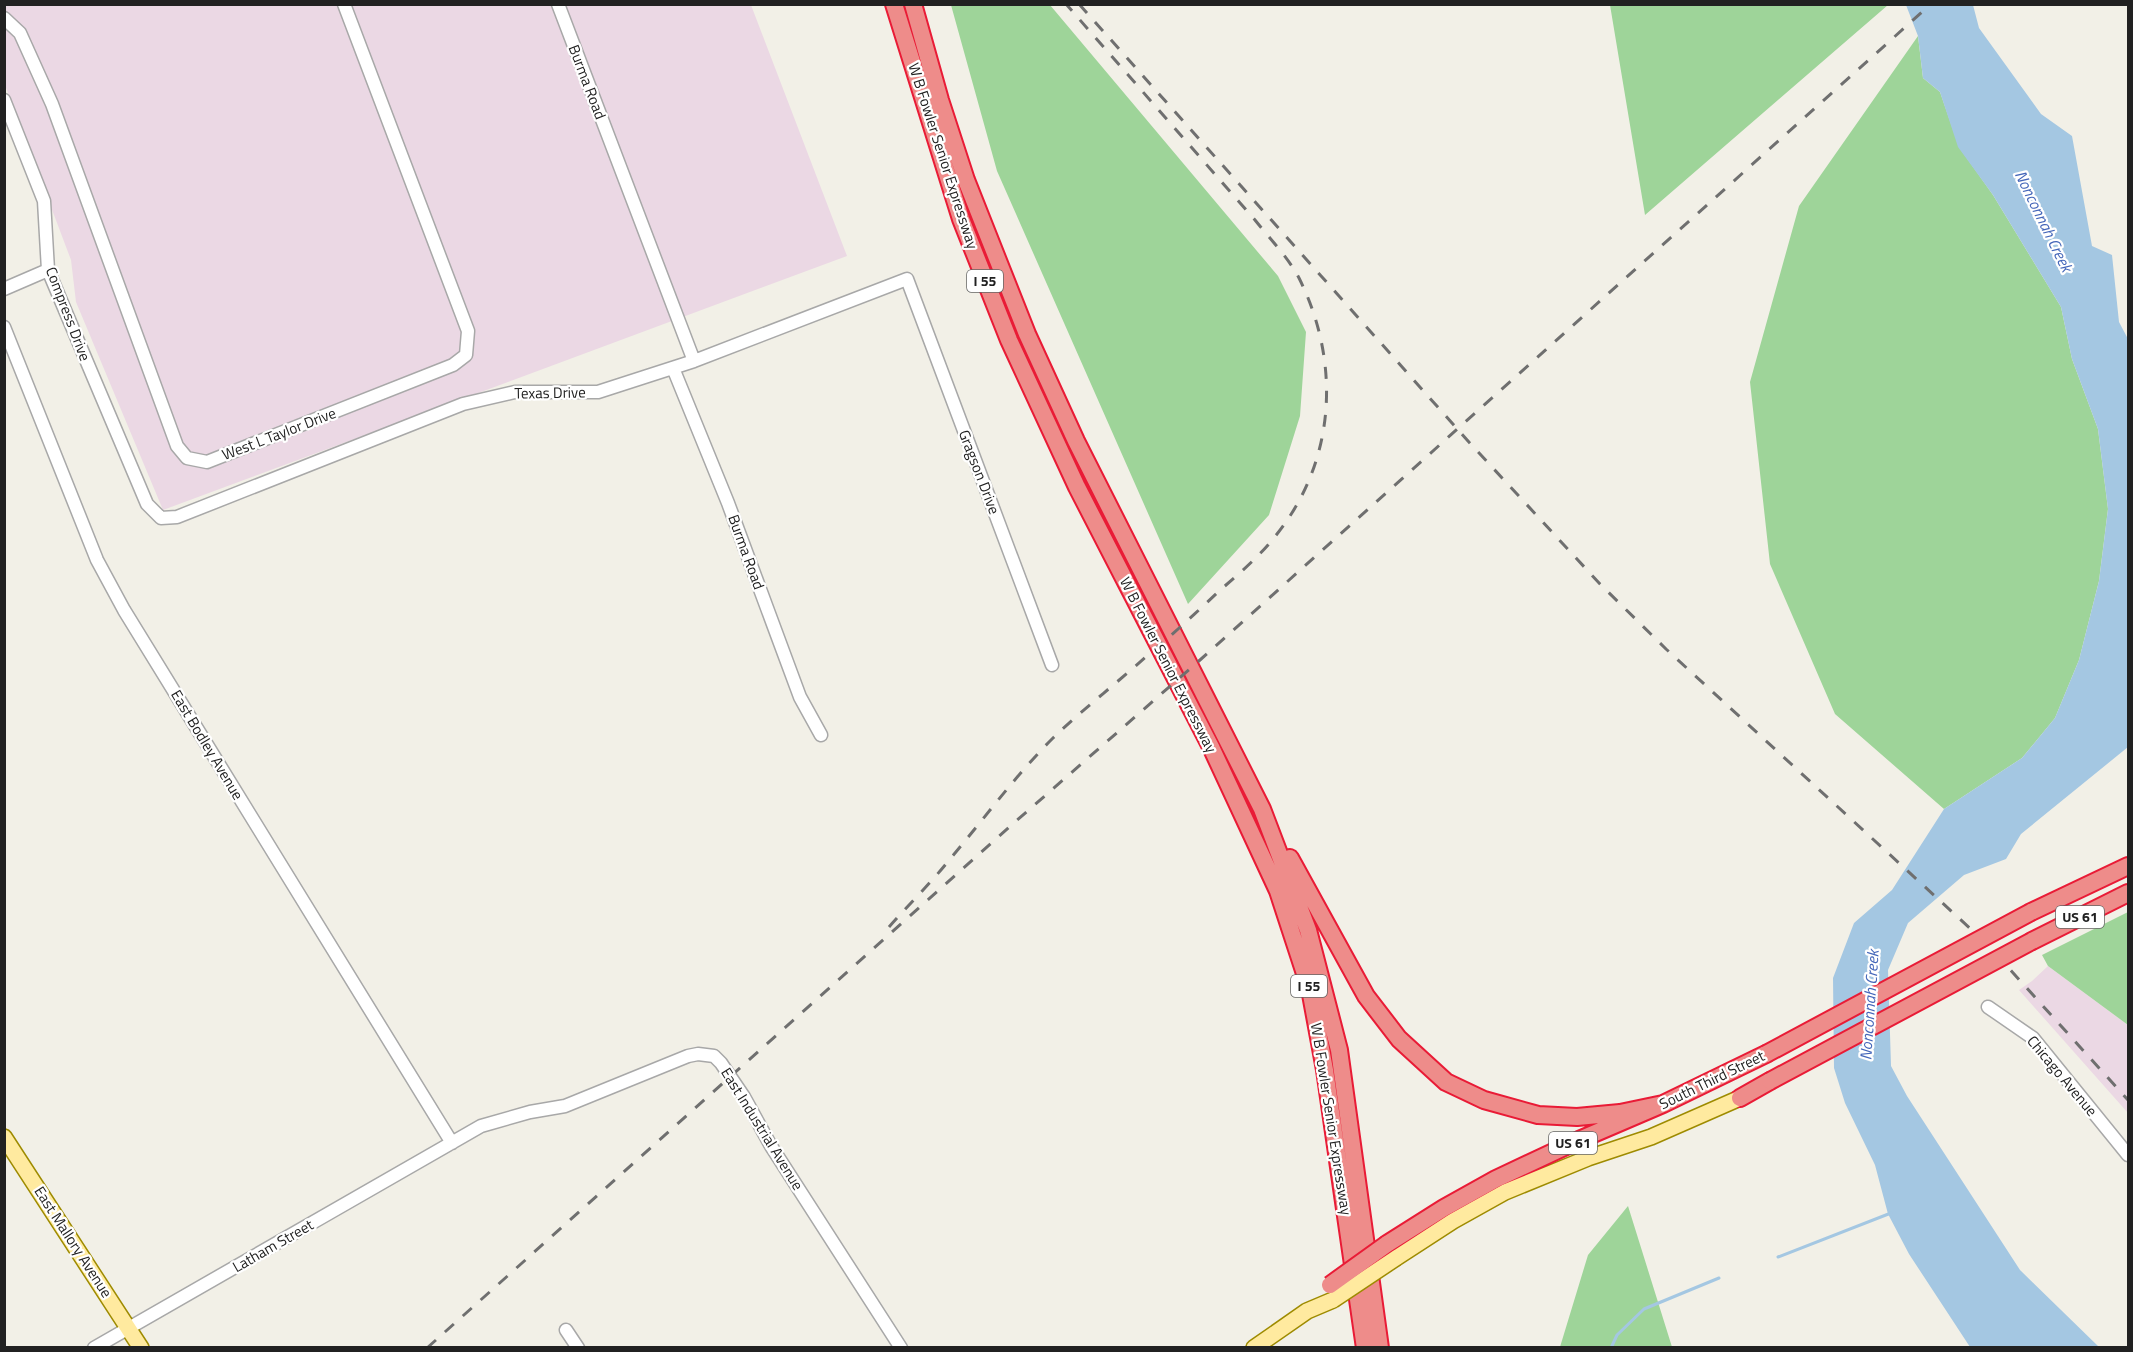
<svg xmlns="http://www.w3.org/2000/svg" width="2133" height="1352" font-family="'Titillium Web',sans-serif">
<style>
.industrial{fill:#ebd8e4}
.forest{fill:#9ed499}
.water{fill:#a4c7e2}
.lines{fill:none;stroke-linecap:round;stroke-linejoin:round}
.stream{stroke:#a4c7e2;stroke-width:3}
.minor-casing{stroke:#a8a8a8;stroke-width:15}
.major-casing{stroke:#9e8b00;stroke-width:18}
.highway-casing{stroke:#e91b36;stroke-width:20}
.minor{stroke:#fff;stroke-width:12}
.major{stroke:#ffea9f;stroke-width:15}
.highway{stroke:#ee8c8a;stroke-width:16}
.rail{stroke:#6f6f6f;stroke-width:3;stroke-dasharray:12 12;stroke-linecap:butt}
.major-bridge-casing{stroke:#9e8b00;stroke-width:18;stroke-linecap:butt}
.highway-bridge-casing{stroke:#e91b36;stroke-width:20;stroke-linecap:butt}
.major-bridge{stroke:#ffea9f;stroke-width:15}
.highway-bridge{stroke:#ee8c8a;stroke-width:16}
.labels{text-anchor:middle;stroke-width:4.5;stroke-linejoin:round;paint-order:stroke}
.shield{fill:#fff;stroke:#646464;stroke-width:1.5}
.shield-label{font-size:14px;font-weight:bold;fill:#212121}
.street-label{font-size:15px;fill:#212121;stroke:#fff}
.water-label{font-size:16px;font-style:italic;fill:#4466b9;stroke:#fff}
</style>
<rect width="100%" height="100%" fill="#f2f0e7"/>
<path class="industrial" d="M5 5H751L847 256 163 510 76 302 71 260 5 85Z
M2048 966 2128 1025V1113L2019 990 2032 981Z"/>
<path class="forest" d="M951 5H1050L1278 276 1306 332 1300 416 1269 515 1188 604 997 171Z
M1610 5V4L1888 5 1645 215Z
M1918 36 1923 78 1940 92 1959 147 1993 195 2061 307 2072 359 2098 429 2108 509 2099 581 2079 660 2055 718 2022 758 1944 809 1835 714 1770 564 1750 382 1799 206Z
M2128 912V1025L2048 966 2042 955Z
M1628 1206 1672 1347H1560L1588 1255Z"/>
<path class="water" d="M1906 5H1973L1979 28 2041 114 2072 136 2092 246 2112 255 2119 322 2128 339V747L2021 834 2006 859 1964 875 1908 923 1888 970 1891 1066 1907 1096 2020 1270 2099 1347H1970L1909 1254 1888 1214 1875 1165 1845 1103 1834 1068 1833 978 1854 923 1892 890 1944 809 2022 758 2055 718 2079 660 2099 581 2108 509 2098 429 2072 359 2061 307 1993 195 1958 147 1940 92 1923 78 1918 36Z"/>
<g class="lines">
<path class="stream" d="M1778 1257 1891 1213
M1611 1348 1617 1335 1644 1309 1719 1278"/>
<defs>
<path id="minor" d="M558 4 694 361
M4 18 20 33 52 104 177 446 187 458 207 462 453 365 466 355 468 331 344 4
M4 100 44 201 48 270 147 504 161 518 177 517 463 404 515 392H598L694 361 907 279 1052 665
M4 289 48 270
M4 327 97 560 124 610 452 1143
M673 368 728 503 800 697 821 735
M1988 1007 2033 1038 2128 1155
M566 1330 578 1348
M94 1348 481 1126 530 1112 565 1106 688 1056 698 1054 714 1056 721 1063 744 1097 771 1146 901 1348"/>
<path id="major" d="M4 1137 141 1348
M1396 1258 1453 1221 1505 1192 1588 1158 1651 1137 1740 1098
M1254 1348 1307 1311 1333 1300"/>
<path id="highway" d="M894 4 961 219 1009 340 1077 487 1212 749 1278 891 1310 989 1325 1070 1365 1348
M913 4 940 100 966 180 1027 334 1076 441 1262 809 1308 930 1339 1050 1380 1348
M1290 858 1366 996 1399 1039 1446 1082 1484 1100 1538 1115 1577 1117 1620 1113 1663 1104
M2031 912 2128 866
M2032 941 2128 893
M1740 1098 1770 1081
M1387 1244 1444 1208 1496 1179 1579 1140 1663 1104 1766 1054"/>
</defs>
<use href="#minor" class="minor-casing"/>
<use href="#major" class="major-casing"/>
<use href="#highway" class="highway-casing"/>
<use href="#minor" class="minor"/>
<use href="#major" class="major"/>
<use href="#highway" class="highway"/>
<path class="rail" d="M1079 4 1468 441 1600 584 1666 649 1986 943 2128 1100
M889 927C909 904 931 883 950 859 984 819 1015 776 1053 738 1083 709 1117 683 1148 655 1172 635 1196 613 1219 591 1239 574 1261 555 1277 534 1336 460 1341 362 1299 278 1288 257 1270 239 1255 220L1066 4
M427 1348 1015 822 1200 660 1931 4"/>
<defs>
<path id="major-bridge" d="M1333 1300 1396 1258"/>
<path id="highway-bridge" d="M1766 1054 2031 912
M1770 1081 2032 941
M1330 1285 1387 1244"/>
</defs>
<use href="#major-bridge" class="major-bridge-casing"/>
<use href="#highway-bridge" class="highway-bridge-casing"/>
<use href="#major-bridge" class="major-bridge"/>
<use href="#highway-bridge" class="highway-bridge"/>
</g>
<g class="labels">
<g class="shield">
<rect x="967" y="270" width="36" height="22" rx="4.5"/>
<rect x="2056" y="906" width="48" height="22" rx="4.5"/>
<rect x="1291" y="975" width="36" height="22" rx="4.5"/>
<rect x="1549" y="1132" width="48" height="22" rx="4.5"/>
</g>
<g class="shield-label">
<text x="985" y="286">I 55</text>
<text x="2080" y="922">US 61</text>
<text x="1309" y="991">I 55</text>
<text x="1573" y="1148">US 61</text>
</g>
<g class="street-label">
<text transform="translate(587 82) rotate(69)" y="5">Burma Road</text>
<text transform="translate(943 156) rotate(72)" y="5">W B Fowler Senior Expressway</text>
<text transform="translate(68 314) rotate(69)" y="5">Compress Drive</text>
<text transform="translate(550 393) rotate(-1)" y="5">Texas Drive</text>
<text transform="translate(279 434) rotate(-21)" y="5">West L Taylor Drive</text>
<text transform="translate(979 472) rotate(69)" y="5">Gragson Drive</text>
<text transform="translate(746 552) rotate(70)" y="5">Burma Road</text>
<text transform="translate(1168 665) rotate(63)" y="5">W B Fowler Senior Expressway</text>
<text transform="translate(207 745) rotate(59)" y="5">East Bodley Avenue</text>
<text transform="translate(2062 1076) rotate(50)" y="5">Chicago Avenue</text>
<text transform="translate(1712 1080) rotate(-26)" y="5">South Third Street</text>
<text transform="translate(1331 1119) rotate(81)" y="5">W B Fowler Senior Expressway</text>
<text transform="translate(762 1129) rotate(58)" y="5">East Industrial Avenue</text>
<text transform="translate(73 1242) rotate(57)" y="5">East Mallory Avenue</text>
<text transform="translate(273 1246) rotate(-30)" y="5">Latham Street</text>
</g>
<g class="water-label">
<text transform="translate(2044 221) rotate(64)" y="6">Nonconnah Creek</text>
<text transform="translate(1869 1005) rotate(-86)" y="6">Nonconnah Creek</text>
</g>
</g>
<rect width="2133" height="1352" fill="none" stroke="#212121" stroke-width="12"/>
</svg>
